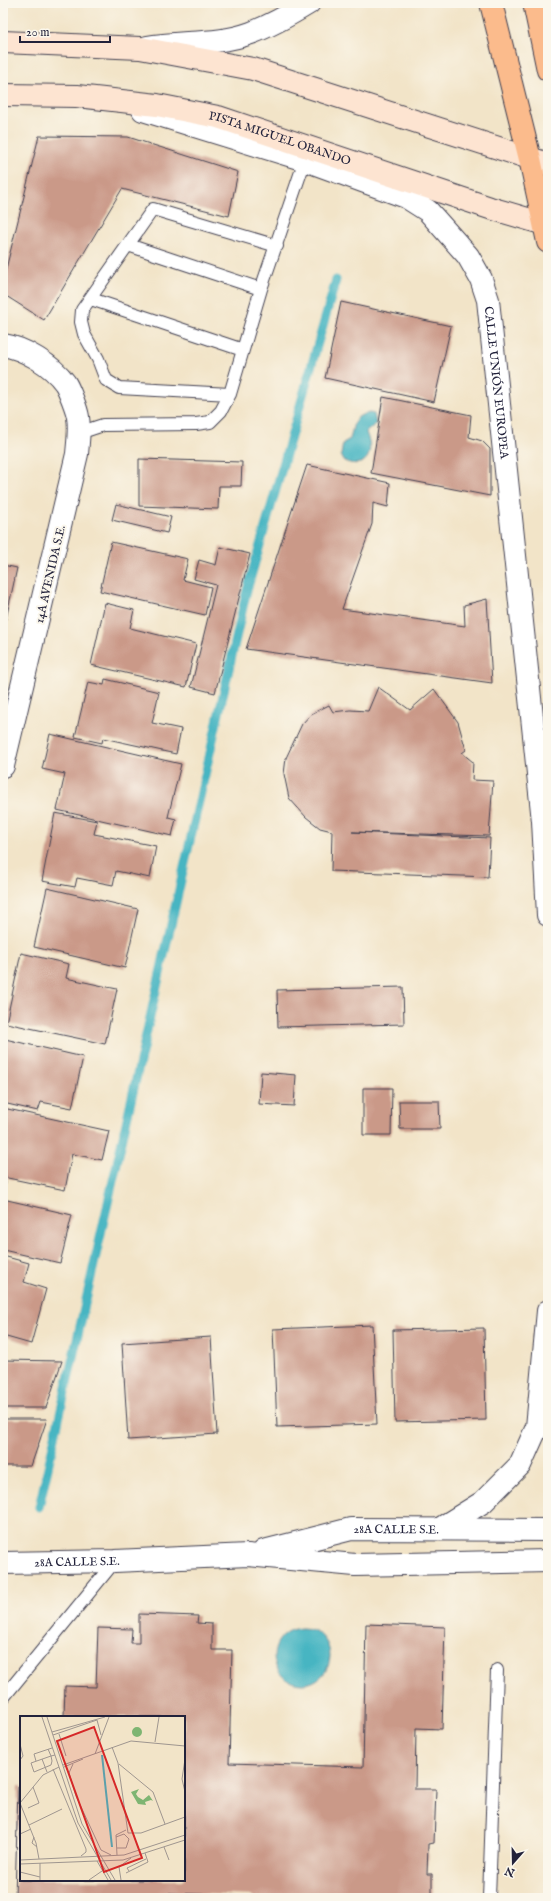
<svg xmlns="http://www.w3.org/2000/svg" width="551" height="1901" font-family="'IM FELL English',serif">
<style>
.water{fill:#47b5c2;stroke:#346c7e}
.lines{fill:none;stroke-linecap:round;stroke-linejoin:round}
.stream{stroke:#47b5c2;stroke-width:9}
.building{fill:#ca9988}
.service-casing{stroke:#413f50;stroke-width:14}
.minor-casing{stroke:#413f50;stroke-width:24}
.secondary-casing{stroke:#413f50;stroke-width:24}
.trunk-casing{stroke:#413f50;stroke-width:24}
.service{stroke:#fff;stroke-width:12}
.minor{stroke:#fff;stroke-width:22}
.secondary{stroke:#fde4d1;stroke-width:22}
.trunk{stroke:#fbbb8c;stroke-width:22}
.labels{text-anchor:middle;stroke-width:4;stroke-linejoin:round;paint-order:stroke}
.street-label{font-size:12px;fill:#22223b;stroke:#fbf7ec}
.inset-river{fill:none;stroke:#47b5c2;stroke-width:2}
.inset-road{fill:none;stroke:#9f9690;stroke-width:1}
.view{fill:#d62828;fill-opacity:0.15;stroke:#d62828;stroke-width:2}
.inset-edge{fill:none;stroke:#22223b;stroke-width:2}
</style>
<rect width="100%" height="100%" fill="#fbf7ec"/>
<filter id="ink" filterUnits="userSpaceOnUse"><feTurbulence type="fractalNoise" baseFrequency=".025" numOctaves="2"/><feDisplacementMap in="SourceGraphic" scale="8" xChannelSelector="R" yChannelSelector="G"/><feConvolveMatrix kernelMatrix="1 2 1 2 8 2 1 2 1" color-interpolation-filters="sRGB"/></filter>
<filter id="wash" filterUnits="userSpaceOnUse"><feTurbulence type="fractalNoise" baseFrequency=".012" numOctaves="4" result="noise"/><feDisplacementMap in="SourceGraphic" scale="16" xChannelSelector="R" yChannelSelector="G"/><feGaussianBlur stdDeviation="0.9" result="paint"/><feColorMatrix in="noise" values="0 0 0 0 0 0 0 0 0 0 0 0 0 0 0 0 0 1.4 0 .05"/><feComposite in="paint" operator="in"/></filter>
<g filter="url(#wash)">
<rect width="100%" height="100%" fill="#f2e4c8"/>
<path class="water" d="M370 413 374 414 376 424 366 432C367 435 368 438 369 441 373 461 360 468 344 461L341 455 343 443 350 439C354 424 353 415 370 413Z
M274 1656a28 28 0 1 1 56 0a28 28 0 1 1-56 0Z"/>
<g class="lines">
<path class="stream" d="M39 1507 246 594 336 280"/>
</g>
<g id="blocks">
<path class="building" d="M39 136 128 137 238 172 229 216 122 189 44 320 3 294V281Z
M341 302 451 326 434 402 325 378Z
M383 397 471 415 469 437 482 441 490 449V496L371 473Z
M139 459 242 462 241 486H219L218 509 139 506Z
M307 465 390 483 388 507 373 503 372 524 342 609 465 626 464 605 487 599 492 683 246 649Z
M116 504 171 517 167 533 112 520Z
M111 542 188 559 183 580 211 587 205 615 100 591Z
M220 547 250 554 215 693 191 687 216 585 194 579 199 560 216 565Z
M3 565 17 568 6 619H3Z
M105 603 134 610 130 628 196 644 186 687 91 665Z
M105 679 159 692 152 723 181 729 176 754 103 738 102 743 75 737 88 682 104 685Z
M378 687 410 710 434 689 458 722 466 750 462 753 473 762 472 780 493 781 489 836 352 832 490 838 488 877 331 871 332 831 320 828 306 817 289 798 284 774 286 758 302 724 311 714 329 705 333 712 350 710 368 711Z
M50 734 181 764 168 817 176 819 172 836 57 810 65 774 42 769Z
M55 813 97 821 94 834 156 846 150 878 116 871 113 885 77 878 75 887 42 881Z
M47 888 138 909 125 968 34 947Z
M21 953 69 964 66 978 117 989 105 1044 6 1023Z
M403 987 404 1024 278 1027 277 990Z
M5 1039 83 1057 72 1108 41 1102 38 1111 3 1103V1046Z
M261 1072 296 1075 294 1106 259 1104Z
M363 1088H392L391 1135H363Z
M399 1101H439L440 1129H400Z
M3 1108 109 1131 102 1160 72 1154 65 1190 3 1177Z
M3 1181 6 1182 4 1195H3Z
M3 1199 72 1215 60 1263 3 1250Z
M3 1256 29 1263 24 1282 46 1289 31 1344 3 1336Z
M372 1325 377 1424 277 1427 273 1329Z
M484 1328 486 1420 395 1422 393 1330Z
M211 1337 217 1434 128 1440 122 1343Z
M3 1360 62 1361 46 1408H3Z
M3 1419H47L31 1466H3Z
M139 1614 198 1616 197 1623 212 1624V1650H232L229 1763 363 1767 366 1624 445 1627 442 1729 416 1728 415 1789H436L434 1843 428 1844 427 1874H432V1898H253V1896L169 1893V1898H15L18 1786H21V1880H184V1717H64L65 1686 96 1687 98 1628 132 1629 131 1643H139Z"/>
</g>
</g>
<g filter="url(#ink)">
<use href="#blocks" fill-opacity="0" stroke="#413f50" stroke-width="1"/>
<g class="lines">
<defs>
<path id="service" d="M128 245 261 289
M91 299 243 350
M230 394 119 388 106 380 98 359 84 334 81 322 82 310 153 209 277 246
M79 433 103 425 196 424 210 422 221 411 230 394 261 289 305 160
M3 1698 115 1561
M489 1898 497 1670"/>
<g id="minor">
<path d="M147 47C181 41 218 45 251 33 272 25 291 14 309 3"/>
<path id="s1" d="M143 110 305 160 406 197 428 211 468 256 481 279 488 300 543 821 548 915"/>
<path d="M3 345C24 348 52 365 65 383 69 389 77 410 78 417 80 429 78 442 77 454L3 766"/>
<path d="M441 1528 483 1502 520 1465 537 1427 548 1311"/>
<path id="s2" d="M264 1551 351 1529 548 1530"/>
<path id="s3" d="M3 1563 115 1561 248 1555 355 1565 548 1561"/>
</g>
<g id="secondary">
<path d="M3 42 140 48 253 69 548 164"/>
<path id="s4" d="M3 95 77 96 157 105 218 117 490 208 548 225"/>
</g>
<path id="trunk" d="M491 3 530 159 548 242
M534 3 548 70"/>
</defs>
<use href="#service" class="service-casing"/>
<use href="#minor" class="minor-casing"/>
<use href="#secondary" class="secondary-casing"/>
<use href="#trunk" class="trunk-casing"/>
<use href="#service" class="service"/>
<use href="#minor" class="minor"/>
<use href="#secondary" class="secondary"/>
<use href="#trunk" class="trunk"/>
</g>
</g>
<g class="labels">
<g class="street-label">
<text dy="4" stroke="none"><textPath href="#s4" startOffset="282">PISTA MIGUEL OBANDO</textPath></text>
<text dy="4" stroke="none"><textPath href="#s1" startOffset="495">CALLE UNIÓN EUROPEA</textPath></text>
<text transform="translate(50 574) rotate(-77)" y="4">14A AVENIDA S.E.</text>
<text dy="4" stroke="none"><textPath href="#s2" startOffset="135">28A CALLE S.E.</textPath></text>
<text dy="4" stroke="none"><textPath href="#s3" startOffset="74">28A CALLE S.E.</textPath></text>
</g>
</g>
<g transform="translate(20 1716)">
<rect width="165" height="165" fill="#f2e4c8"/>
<path d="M112 16a5 5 0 1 1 10 0a5 5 0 1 1-10 0ZM119 73 116 78 118 81 123 84 129 79 133 85 131 84 125 86 126 89 118 88 111 76Z" fill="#7eb572"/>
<path class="inset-river" d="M82 39 92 131"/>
<path class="inset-road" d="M22 1 58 107 91 164M27 1 62 108 95 164M77 4 81 19M32 16 85 1M39 18 46 40M33 19 77 4M135 26 139 1M0 28 3 40 0 44M92 31 98 47 108 117H121L165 101M28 33 31 40 32 45 31 49 14 56 11 47 31 40 35 39M75 38 89 1M22 43 27 56M165 43 162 63 165 76M16 45 14 38 32 32M53 48 49 57 56 80 81 134 91 139M99 48 133 76 145 108M43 49 111 25 165 30M44 51 63 43M33 53 66 133V136L61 140M8 92 19 87 13 71M9 109 42 93M0 118 11 113M14 121 12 127 17 131M96 121 104 118 109 123 106 132H97M144 131 149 144M97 139 96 119 106 114M19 143 16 127 0 87 23 59 39 51M0 144 104 139 165 119M77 145 88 164M0 148 103 144 165 124M109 155 107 152 126 143M0 156 20 161M106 157 128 146 125 137M20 164V147M69 164 82 155M101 164 99 151 111 142"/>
<path class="view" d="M74 11 122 142 84 156 37 25Z"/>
<rect width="165" height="165" class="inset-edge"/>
</g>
<rect width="551" height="1901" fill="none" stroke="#fbf7ec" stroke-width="16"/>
<g transform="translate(513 1863) rotate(200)" stroke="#fbf7ec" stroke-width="3" paint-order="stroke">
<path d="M0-3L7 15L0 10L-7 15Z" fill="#22223b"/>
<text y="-6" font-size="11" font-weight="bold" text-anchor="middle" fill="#22223b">N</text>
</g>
<path d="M20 36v6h90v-6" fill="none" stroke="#22223b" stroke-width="2"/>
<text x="26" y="36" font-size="12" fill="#22223b" stroke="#fbf7ec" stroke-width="3" paint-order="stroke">20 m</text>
</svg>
